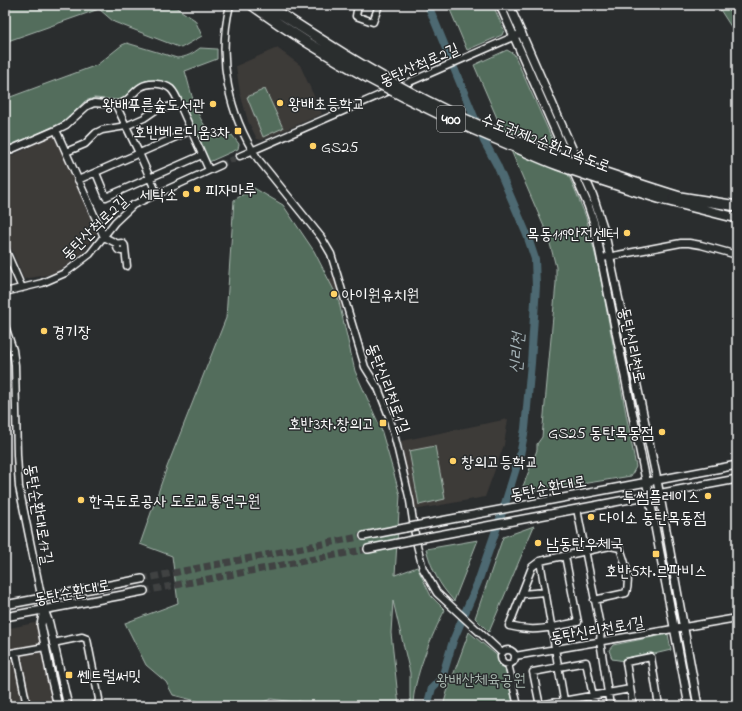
<svg xmlns="http://www.w3.org/2000/svg" width="742" height="711" font-family="'Indie Flower','Poor Story',sans-serif">
<style>
.built{fill:#3d3a38}
.green{fill:#526d5c;stroke:#a8b6ae}
.lines{fill:none;stroke-linecap:round;stroke-linejoin:round}
.river{stroke:#4d6972;stroke-width:8}
.minor-tunnel{stroke:#3f4243;stroke-width:6;stroke-dasharray:6 3;stroke-linecap:butt}
.major-tunnel{stroke:#3f4243;stroke-width:7;stroke-dasharray:7 3.5;stroke-linecap:butt}
.minor-casing{stroke:#fff;stroke-width:9}
.major-casing{stroke:#fff;stroke-width:10}
.highway-casing{stroke:#fff;stroke-width:12}
.minor{stroke:#2a2d2e;stroke-width:6}
.major{stroke:#2a2d2e;stroke-width:7}
.highway{stroke:#2a2d2e;stroke-width:9}
.major-bridge-casing{stroke:#fff;stroke-width:10;stroke-linecap:butt}
.highway-bridge-casing{stroke:#fff;stroke-width:12;stroke-linecap:butt}
.major-bridge{stroke:#2a2d2e;stroke-width:7}
.highway-bridge{stroke:#2a2d2e;stroke-width:9}
.poi-dot{fill:#ffd166;stroke:#2a2d2e;stroke-width:1.5}
.labels{text-anchor:middle;stroke-width:3;stroke-linejoin:round;paint-order:stroke}
.shield{fill:#2a2d2e;stroke:#bfc0c0;stroke-width:1}
.shield-label{font-size:15px;font-weight:bold;fill:#fff}
.street-label{font-size:16px;fill:#fff;stroke:#2a2d2e}
.poi-label{font-size:16px;fill:#fff;stroke:#2a2d2e;text-anchor:start}
.park-label{font-size:16px;fill:#a8b6ae;stroke:#2a2d2e}
.water-label{font-size:17px;font-style:italic;fill:#a6b4b8;stroke:#2a2d2e}
</style>
<rect width="100%" height="100%" fill="#2a2d2e"/>
<filter id="ink" filterUnits="userSpaceOnUse"><feTurbulence type="fractalNoise" baseFrequency=".025" numOctaves="2"/><feDisplacementMap in="SourceGraphic" scale="8" xChannelSelector="R" yChannelSelector="G"/><feConvolveMatrix kernelMatrix="1 2 1 2 8 2 1 2 1" color-interpolation-filters="sRGB"/></filter>
<g filter="url(#ink)">
<path class="built" d="M277 48 300 65 322 114 262 140 257 139 248 121 240 93 236 66Z
M54 135 97 233 84 252 70 263 57 272 47 275 24 279 5 234V159Z
M337 277 344 308 330 310 324 280Z
M508 419 504 445 485 497 414 510 401 441Z
M39 622 53 706H5V629Z"/>
<path class="green" d="M5 5H172L195 20 202 36 181 48 114 22 99 9 5 42Z
M448 5H493L504 30 502 35 467 50Z
M717 5H737V36Z
M127 43 177 58C187 57 192 54 200 48L217 49V59L185 71C190 87 197 125 213 133 219 135 226 135 232 135L239 144 238 149 209 162 174 88 161 81H146L140 83 135 87 127 96 121 100 94 98 85 101 65 121 5 149V110L7 108 5 107V99L97 65 122 45Z
M507 50 514 54 576 192 586 217 599 270 636 467 631 476 520 494 537 450V444L542 437 556 283V267L548 236 474 65Z
M265 89 283 128 263 137 247 97Z
M254 188 283 205 314 251 338 298 355 371 381 429 400 495 395 575 417 567 431 596 445 610C432 634 413 679 413 706H411L410 697V673L393 601 391 633 399 706H306L300 701 295 702 271 699 253 706H216L173 695 166 682 146 665 125 623 178 603 172 556 140 544 167 467 226 318 234 200Z
M435 446 445 499 419 505 409 451Z
M534 526 489 632 475 618 503 537Z
M478 540 454 601C438 583 433 572 426 549Z
M469 632 500 658 505 668 514 706H443L447 692Z
M668 634 671 650 625 661 612 659 609 650 613 645Z"/>
<g class="lines">
<path class="river" d="M427 706 432 688 442 678 453 641 478 582 504 507 520 455 525 429 531 363 536 286 535 259 527 235 497 165 484 141 428 5"/>
<path class="minor-tunnel" d="M221 165 240 156"/>
<path class="major-tunnel" d="M142 579 364 536
M144 591 368 549"/>
<defs>
<path id="minor" d="M230 5C217 58 228 114 258 159L321 237 331 254 365 367 378 388 389 416 397 446 410 501 416 541 423 569 437 593 502 653
M358 5 356 16 373 22 379 5
M116 105C130 102 131 93 141 87 149 82 164 83 171 89 175 93 177 98 179 103
M56 130 66 125 87 106 94 103 116 105 126 126 144 118 157 109 168 107 179 103 209 170
M5 152 56 130 104 237 118 244
M66 152 85 144 96 133 102 130 126 126 139 153 157 194
M240 156 522 33
M96 173 106 197 202 155
M78 180 192 130
M117 247a4 4 0 1 1 8 0a4 4 0 1 1-8 0Z
M125 248 127 266
M5 249 22 288
M602 258 681 243H689L701 245 737 255
M5 292 42 283 65 273 90 254 115 222 133 205 221 165
M5 326 13 350 15 365 17 455 19 487 44 610
M577 509 601 631 600 641 610 706
M565 556 578 622C551 627 536 633 509 626L532 567 540 561 610 546 620 548C625 562 631 579 626 593L594 600
M540 561 565 706
M522 594 545 592
M53 643 82 637 87 639 99 699 98 704 93 706
M501 657a7 7 0 1 1 14 0a7 7 0 1 1-14 0Z
M16 652 27 706
M5 654 45 647
M515 656 737 618
M508 664 518 706
M540 705 630 689
M540 706 533 672 586 662 595 706
M633 706 626 662 651 657 659 706"/>
<path id="major" d="M500 5 588 205 594 223 649 495 689 706
M509 5 593 196 604 230 657 480 698 706
M425 524 737 465
M364 536 405 528
M428 537 737 479
M368 549 408 541
M5 605 142 579
M44 610 49 623 68 706
M44 610 41 625 51 677 58 706
M5 617 144 591"/>
<path id="highway" d="M667 193 680 197 737 206
M665 200 737 218"/>
</defs>
<use href="#minor" class="minor-casing"/>
<use href="#major" class="major-casing"/>
<use href="#highway" class="highway-casing"/>
<use href="#minor" class="minor"/>
<use href="#major" class="major"/>
<use href="#highway" class="highway"/>
<defs>
<path id="major-bridge" d="M405 528 425 524
M408 541 428 537"/>
<path id="highway-bridge" d="M252 5C331 62 418 107 508 144 525 151 541 159 558 165 594 178 629 189 665 200
M267 5C319 39 372 73 427 101 504 140 586 167 667 193"/>
</defs>
<use href="#major-bridge" class="major-bridge-casing"/>
<use href="#highway-bridge" class="highway-bridge-casing"/>
<use href="#major-bridge" class="major-bridge"/>
<use href="#highway-bridge" class="highway-bridge"/>
</g>
</g>
<g class="poi-dot">
<circle cx="280" cy="103" r="4"/>
<circle cx="213" cy="104" r="4"/>
<rect x="234" y="127" width="8" height="8" rx="2"/>
<circle cx="313" cy="146" r="4"/>
<circle cx="197" cy="189" r="4"/>
<circle cx="186" cy="194" r="4"/>
<circle cx="627" cy="233" r="4"/>
<circle cx="334" cy="294" r="4"/>
<circle cx="44" cy="331" r="4"/>
<rect x="379" y="419" width="8" height="8" rx="2"/>
<circle cx="662" cy="432" r="4"/>
<circle cx="453" cy="461" r="4"/>
<circle cx="708" cy="496" r="4"/>
<circle cx="81" cy="500" r="4"/>
<circle cx="591" cy="517" r="4"/>
<circle cx="538" cy="543" r="4"/>
<rect x="652" y="550" width="8" height="8" rx="2"/>
<rect x="65" y="671" width="8" height="8" rx="2"/>
</g>
<g class="labels">
<rect class="shield" x="437" y="106" width="28" height="26" rx="3"/>
<g class="shield-label">
<text x="451" y="124">400</text>
</g>
<g class="street-label">
<text transform="translate(419 64) rotate(-24)" y="6">동탄산척로2길</text>
<text transform="translate(546 142) rotate(21)" y="6">수도권제2순환고속도로</text>
<text transform="translate(94 227) rotate(-44)" y="6">동탄산척로2길</text>
<text transform="translate(633 345) rotate(78)" y="6">동탄신리천로</text>
<text transform="translate(389 388) rotate(69)" y="6">동탄신리천로1길</text>
<text transform="translate(548 487) rotate(-11)" y="6">동탄순환대로</text>
<text transform="translate(40 514) rotate(80)" y="6">동탄순환대로17길</text>
<text transform="translate(72 591) rotate(-11)" y="6">동탄순환대로</text>
<text transform="translate(597 629) rotate(-10)" y="6">동탄신리천로1길</text>
</g>
<g class="poi-label">
<text x="288" y="109">왕배초등학교</text>
<text x="205" y="110" text-anchor="end">왕배푸른숲도서관</text>
<text x="230" y="137" text-anchor="end">호반베르디움3차</text>
<text x="321" y="152">GS25</text>
<text x="205" y="195">피자마루</text>
<text x="178" y="200" text-anchor="end">세탁소</text>
<text x="619" y="239" text-anchor="end">목동119안전센터</text>
<text x="342" y="300">아이원유치원</text>
<text x="52" y="337">경기장</text>
<text x="375" y="429" text-anchor="end">호반3차.창의고</text>
<text x="654" y="438" text-anchor="end">GS25 동탄목동점</text>
<text x="461" y="467">창의고등학교</text>
<text x="700" y="502" text-anchor="end">투썸플레이스</text>
<text x="89" y="506">한국도로공사 도로교통연구원</text>
<text x="599" y="523">다이소 동탄목동점</text>
<text x="546" y="549">남동탄우체국</text>
<text x="656" y="576" text-anchor="middle">호반5차.르파비스</text>
<text x="77" y="681">쎈트럴써밋</text>
</g>
<g class="park-label">
<text x="481" y="685">왕배산체육공원</text>
</g>
<g class="water-label">
<text transform="translate(516 353) rotate(-86)" y="6">신리천</text>
</g>
</g>
<rect width="742" height="711" fill="none" stroke="#2a2d2e" stroke-width="20"/>
<rect x="10" y="10" width="722" height="691" fill="none" stroke="#fff" stroke-width="1.5" filter="url(#ink)"/>
</svg>
